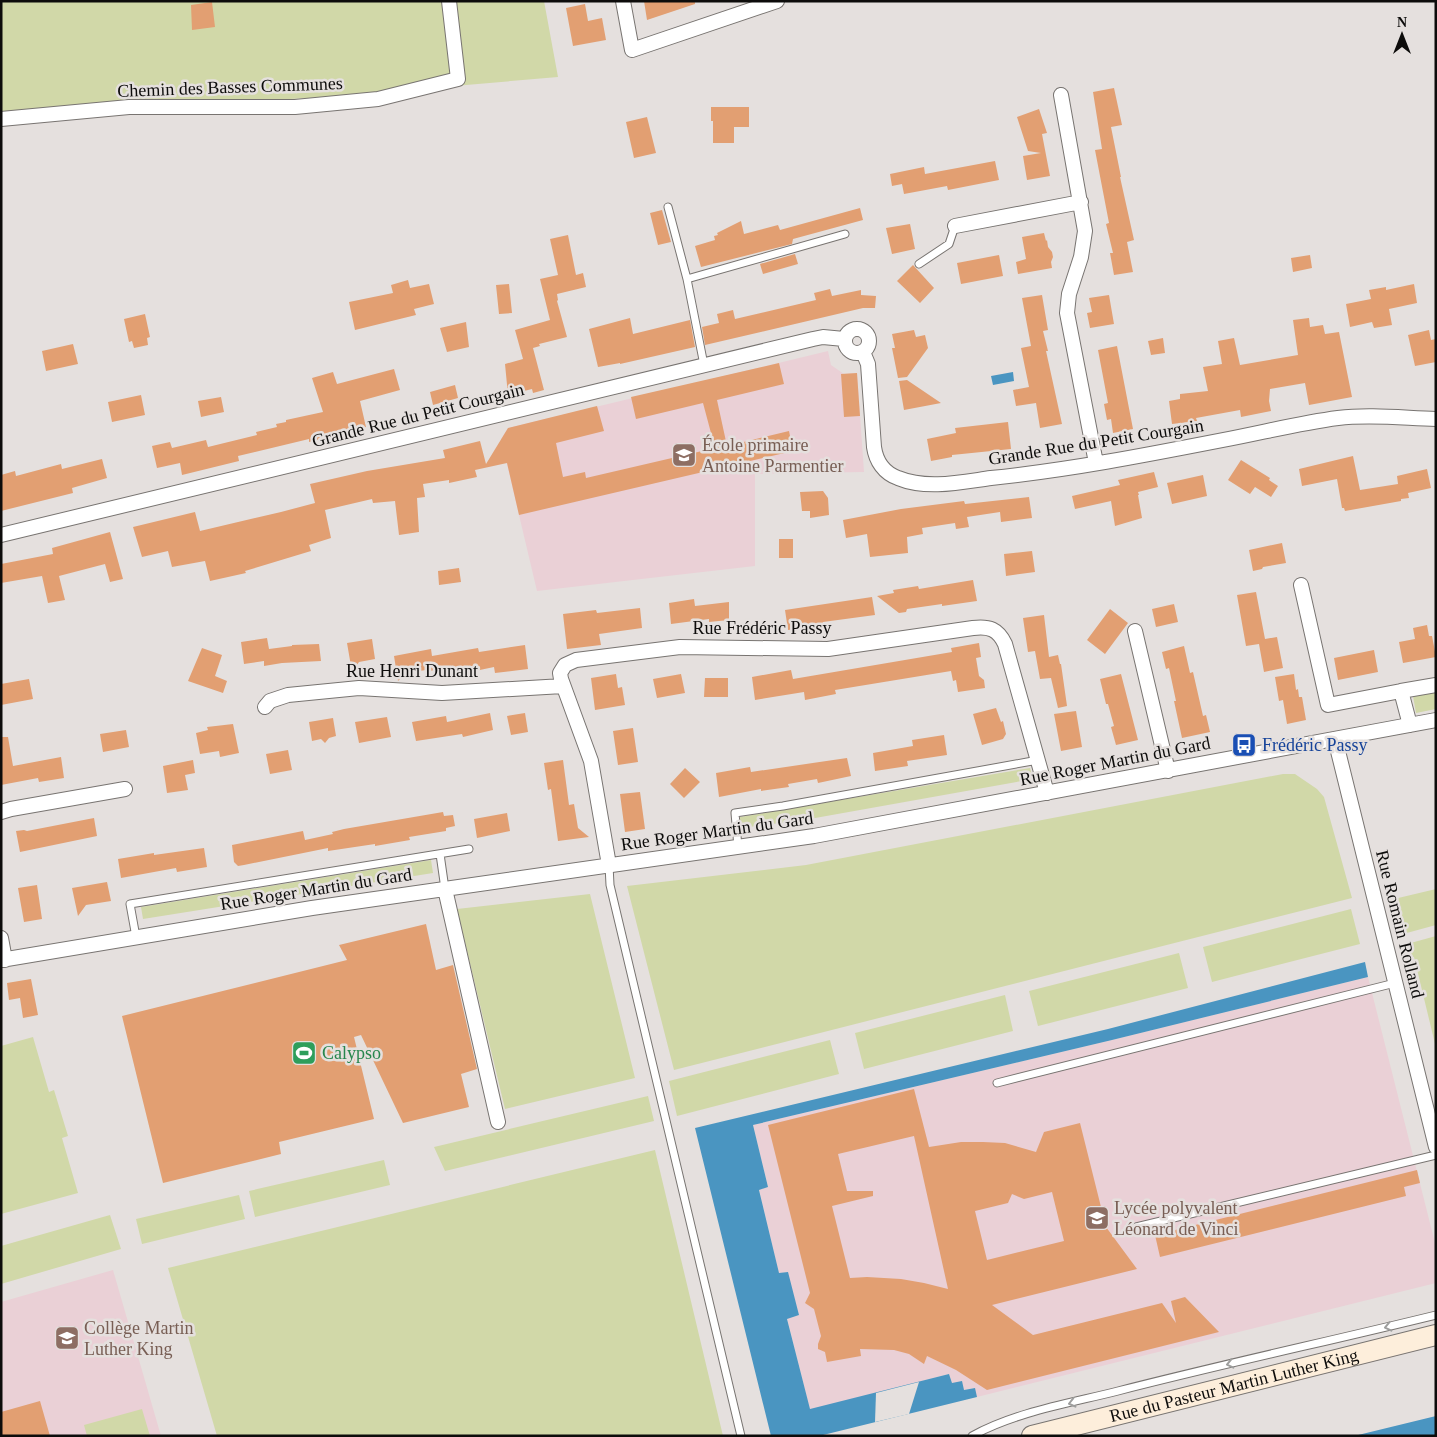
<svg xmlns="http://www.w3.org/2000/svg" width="1437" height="1437" font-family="'Times New Roman',serif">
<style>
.education{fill:#ead0d6}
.green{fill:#d1d8a8}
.water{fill:#4a95c1}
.pier{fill:#e5e0de}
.building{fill:#e29f72;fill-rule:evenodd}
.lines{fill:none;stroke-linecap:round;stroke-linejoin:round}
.lane-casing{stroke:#787471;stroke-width:9}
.street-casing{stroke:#787471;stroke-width:16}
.secondary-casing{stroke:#787471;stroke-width:22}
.lane{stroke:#fff;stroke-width:7}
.street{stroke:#fff;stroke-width:14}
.secondary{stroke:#fdeedb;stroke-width:20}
.oneway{stroke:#9e9e9d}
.labels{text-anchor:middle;stroke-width:5;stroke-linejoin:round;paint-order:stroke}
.street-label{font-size:18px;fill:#0d0c0b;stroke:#e5e0de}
.education-label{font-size:18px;fill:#785e54;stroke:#e5e0de;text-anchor:start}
.transit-label{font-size:18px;fill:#164399;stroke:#e5e0de;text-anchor:start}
.leisure-label{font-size:18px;fill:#27864d;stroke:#e5e0de;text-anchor:start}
</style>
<rect width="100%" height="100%" fill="#e5e0de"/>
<path class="education" d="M828 351 831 365 844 374 857 373 864 472 755 474V566L537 591 501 439 508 428Z
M1368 977 1436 1247V1283L977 1397 974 1388 964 1390 952 1383 949 1374 810 1410 787 1318 799 1315 787 1272 779 1274 759 1189 768 1187 753 1125 1112 1040Z
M113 1270 161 1436H1V1302Z"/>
<path class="green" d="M1 1H544L558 77 326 97 1 115Z
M1436 692V709L1416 713 1413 696Z
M1030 768 1033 779 804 820 741 828 740 817Z
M1283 774H1295L1317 789 1324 797 1352 898 674 1070 627 886 806 865Z
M431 860 433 873 143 919 141 907Z
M1436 889V925L1403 934 1394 899Z
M590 894 635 1078 505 1109 457 909Z
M1351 909 1360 944 1212 982 1203 947Z
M1436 936V1048L1414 957 1409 958 1407 944Z
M1179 953 1188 988 1038 1026 1029 991Z
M1005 995 1013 1031 864 1069 855 1033Z
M33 1037 49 1092 54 1090 68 1136 62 1138 78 1193 1 1214V1046Z
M830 1040 839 1074 677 1116 669 1081Z
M648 1096 654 1121 445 1171 434 1147Z
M655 1150 723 1436H217L168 1268Z
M384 1160 390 1185 255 1217 249 1191Z
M239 1195 245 1219 142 1244 136 1219Z
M110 1215 121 1249 1 1284V1246Z
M142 1409 150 1436H87L84 1425Z"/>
<path class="water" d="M1013 372 1014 381 993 385 991 376Z
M1365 962 1368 977 1112 1040 753 1125 768 1187 759 1190 779 1273 788 1272 799 1315 787 1319 810 1409 949 1374 952 1383 962 1381 964 1390 975 1388 977 1397 819 1436H771L695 1128 1108 1029Z
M1436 1416V1436H1354Z"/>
<path class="pier" d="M919 1382 909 1414 875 1422 876 1393Z"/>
<path class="building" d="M644 1H695V4L647 20Z
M212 2 215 27 192 30 191 5Z
M585 4 588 21 602 18 606 40 573 46 566 8Z
M1114 88 1122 125 1111 127 1121 177H1120L1134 240 1127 242 1133 272 1114 275 1110 253H1113L1106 224 1109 223 1095 150 1102 149 1093 92Z
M711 107H749V127H734V143H713V121H711Z
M1039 109 1047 133 1042 134 1050 176 1027 180 1023 156 1041 153 1028 151 1017 117Z
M647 117 656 153 634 158 626 122Z
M995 161 999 180 948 190 947 186 904 194 902 184 892 186 890 174 924 167 925 174Z
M860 208 863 220 793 239 792 244 701 267 695 246 715 240 714 236 718 235 717 233 741 221 744 234 778 225 780 230Z
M662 210 671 242 658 245 650 213Z
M910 224 915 249 892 254 886 228Z
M1044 233 1046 241 1047 240 1048 247 1052 252 1053 257 1051 262 1052 268 1018 274 1016 262 1026 259 1022 237Z
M568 235 576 275 583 273 586 287 557 294 558 300 557 301 567 337 539 344 540 346 533 348 544 390 533 393 532 389 508 395 505 364 523 359 515 330 550 320 540 279 558 275 550 239Z
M795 254 798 264 763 274 760 264Z
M999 255 1003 276 961 284 957 263Z
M1310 255 1312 268 1293 272 1291 258Z
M913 265 934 288 920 303 897 281Z
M408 280 410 288 429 284 434 304 414 309 416 315 355 330 349 302 393 293 391 285Z
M509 284 512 313 499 314 496 285Z
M1414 284 1417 303 1389 309 1392 325 1374 328 1372 322 1350 327 1346 304 1371 299 1369 290 1386 287V290Z
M830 289 832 296 861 290V295L876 296 875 308H863L705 345 702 327 719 323 717 314 733 310 735 319 816 300 814 293Z
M1042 295 1048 330 1043 331 1048 351H1046L1062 424 1040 428 1036 403 1016 406 1013 390 1029 387 1021 348 1031 346 1022 298Z
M1109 295 1114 324 1090 328 1087 313 1092 312 1089 298Z
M145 314 150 337 147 338 148 345 134 348 132 341 129 342 124 319Z
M630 318 633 334 690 320 695 347 620 364V363L598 367 589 329Z
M1309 318 1310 327 1323 325 1325 334 1339 332 1352 397 1309 405 1305 383 1270 389 1269 401 1271 411 1241 417 1240 410 1196 418 1197 421 1172 424 1169 401 1180 399V394L1208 391 1203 367 1222 364 1218 341 1234 338 1240 365 1298 355 1293 320Z
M466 322 469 347 447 352 440 328Z
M914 330 916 337 925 335 928 348 907 377 898 378 892 348H895L892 334Z
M1429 330 1431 340 1436 339V362L1415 366 1408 335Z
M1163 338 1165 353 1151 355 1148 341Z
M73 344 78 364 46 371 42 351Z
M1117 346 1133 429 1113 433 1111 419 1107 420 1104 404 1108 403 1098 350Z
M779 363 784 384 717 400 727 446 789 431 793 451 519 515 507 463 475 470 477 477 449 483V480L423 484 425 497 417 498 419 532 399 535 395 501 373 503 372 499 325 510 331 538 309 545 311 551 245 571 246 573 210 581 205 561 172 567 168 551 142 557 133 527 195 512 200 531 281 512 315 503 310 484 367 471 445 458 443 450 480 441 486 464 508 428 597 406 604 431 556 443 563 477 585 472 586 478 715 448 703 403 636 419 631 397Z
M394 369 400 390 360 401 366 427 330 435V437L309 442V439L238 456 239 461 182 475 180 463 157 468 152 446 170 442 172 448 206 440 208 447 257 435 256 432 277 427 276 424 286 422V420L323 412 312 378 333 372 337 384Z
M857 373 860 416 844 417 841 374Z
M907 380 941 403 904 410 899 381Z
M455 385 458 398 433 405 430 392Z
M141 395 145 415 112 422 108 402Z
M221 397 224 412 201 417 198 401Z
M1008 422 1011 449 952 455V457L931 461 927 439 956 433 955 428Z
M1353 456 1360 490 1398 484 1397 476 1427 469 1431 488 1408 493 1409 498 1401 499V501L1345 511 1344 508H1342L1337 479 1302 486 1299 469Z
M102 459 107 478 72 488 73 493 1 511V475L15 471 16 476 61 464 62 469Z
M1241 460 1270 478 1269 480 1278 486 1271 497 1255 487 1250 494 1228 480Z
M1154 472 1158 487 1138 492 1139 495H1138L1142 518 1115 526 1111 501 1075 509 1072 496 1120 485 1118 480Z
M1203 475 1207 496 1172 504 1167 483Z
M823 491 828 498 829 515 810 518V511H802L800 492Z
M1029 497 1032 518 1001 522 1000 512 967 517 969 527 956 529 955 523 922 528 923 534 907 537 908 553 870 557 867 534 846 538 843 520 901 509 964 501 965 504Z
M110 532 123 579 110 582 105 564 59 576 65 600 48 603 42 576 1 583V564L53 554 52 548Z
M779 539H793V558H779Z
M1282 543 1286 563 1263 567 1262 569 1253 571 1249 550Z
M1032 551 1035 572 1006 576 1004 554Z
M459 568 461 582 439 585 438 571Z
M973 580 977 601 942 606V604L907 609 906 612 899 613 877 596 894 593 893 590 918 586 919 589Z
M1256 592 1265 639 1277 637 1283 668 1264 672 1259 644 1246 646 1237 595Z
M872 597 875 615 823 622V625L788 630 785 610Z
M694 599 695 606 729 602V620L709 622V619L671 624 669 603Z
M1174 604 1178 622 1156 627 1152 609Z
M640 608 642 628 599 634 601 645 567 649 563 614 596 610 597 613Z
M1110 609 1128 623 1105 654 1087 640Z
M1044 615 1049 657 1058 655 1060 664H1061L1067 706 1058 708 1051 678 1040 679 1035 651 1028 652 1023 618Z
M1427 625 1429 636H1432L1436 657 1403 663 1399 642 1415 639 1413 628Z
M267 638 269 649 292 646V645L319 644 321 661 282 663 264 666V661L244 664 241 642Z
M372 639 375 659 359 662 352 672 347 643Z
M979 643 981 657 976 658 979 676 984 680 985 688 958 692 956 680 953 681 951 671 835 690 836 694 805 700 804 692 755 700 752 677 791 670 793 679 952 652 951 648Z
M525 645 528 669 495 673 494 667 475 671 474 669 444 674 443 668 426 672V670L406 673 398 681 394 656 431 649 432 656 478 648 479 652Z
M1184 646 1190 673 1193 672 1203 716 1206 715 1210 732 1182 738 1174 701H1176L1169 668 1166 669 1162 652Z
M202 648 222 655 215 676 227 681 223 693 188 681Z
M1374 650 1378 672 1338 680 1334 658Z
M616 674 618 688 622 687 625 705 595 710 591 678Z
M681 674 685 693 657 698 653 679Z
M1121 674 1138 740 1116 745 1111 727 1114 726 1108 704H1106L1100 679Z
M1294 674 1296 690 1298 689 1299 697H1302L1306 720 1287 724 1283 700 1279 701 1275 677Z
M705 678H728V697H704Z
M29 679 33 699 1 705V684Z
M996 708 1001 722 1003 721 1006 734 1003 739 982 745 973 714Z
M1076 711 1082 747 1061 751 1054 714Z
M490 713 493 730 463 737 462 734 416 741 412 722 446 716 447 722Z
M525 713 528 732 511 735 507 716Z
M387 717 391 737 359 743 355 722Z
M333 718 336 736 329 738 325 743 321 739 312 741 309 722Z
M233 724 239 753 220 757 219 751 200 754 196 733 208 730 207 727Z
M633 728 638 762 618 765 613 731Z
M126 730 129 747 103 752 100 734Z
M944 735 947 755 907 761 908 766 875 771 873 753 913 746 912 740Z
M1 737H8L13 766 61 757 64 778 39 782 38 778 1 785Z
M288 750 292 770 270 774 266 754Z
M847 758 851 776 818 783 817 779 788 784 789 787 761 791V789L719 797 716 773 750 767 751 772Z
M193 760 195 773 185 775 188 790 167 793 163 766Z
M563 760 569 805 574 804 578 828 589 837 558 841 551 789 548 790 544 763Z
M685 768 700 782 684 798 670 784Z
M640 792 645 829 625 832 620 794Z
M443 812 444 816 453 815 455 826 446 828V831L409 837 410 840 375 846V844L328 851V848L244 865 238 866 234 862 232 845 303 831 305 840 333 834 332 832 344 829Z
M507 813 510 831 477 838 474 819Z
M94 818 97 836 20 852 16 831 24 830 27 831Z
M204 848 207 867 177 872 176 868 121 878 118 859 154 853V855Z
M107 882 111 901 86 905 78 916 72 888Z
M37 885 42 919 24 922 18 888Z
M426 924 436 970 453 965 477 1069 461 1074 469 1107 403 1123 361 1035 354 1037 374 1119 279 1142 281 1154 163 1183 122 1016 347 960 339 945Z
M31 979 38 1015 23 1018 20 998 9 1000 7 983Z
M914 1089 929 1147 961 1142H983L1005 1143 1036 1152 1044 1132 1080 1123 1106 1227 1137 1269 992 1305 1033 1335 1162 1303 1176 1323 1171 1301 1185 1297 1219 1332 987 1390 956 1370 927 1356 924 1364 909 1354 894 1350 860 1349 861 1356 827 1362 825 1352 818 1349V1344L821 1336 814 1309 805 1303 810 1293 768 1125ZM914 1136 948 1289 924 1283 901 1279 867 1277 850 1278 832 1206 873 1196V1191H847L838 1154ZM1052 1192 1064 1241 987 1260 975 1211 1008 1203 1012 1194 1024 1199Z
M1417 1170 1420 1183 1404 1187 1406 1196 1160 1257 1155 1235Z
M40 1401 50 1436H1V1412Z"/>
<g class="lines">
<defs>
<path id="lane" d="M668 207 687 279 704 365
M919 264 949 244 955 226
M687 279 845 234
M738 847 735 813 783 806 1038 760
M440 854 445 889
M609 865 610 885 741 1436
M136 937 130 904 469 849
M997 1083 1395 983
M1136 1227 1436 1155
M972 1436C1015 1412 1071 1403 1118 1391 1223 1364 1330 1341 1436 1315"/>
<path id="street" d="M623 1 632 50 777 1
M1061 95 1085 231 1081 257 1069 294 1067 313 1096 463
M1 119 129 107H295L378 99 458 79 449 1
M955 226 1081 202
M845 341a12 12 0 1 1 24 0a12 12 0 1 1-24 0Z
M863 352 868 364 874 447C876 461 884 473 898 478 927 490 962 482 991 478 1069 470 1146 455 1223 440 1261 433 1299 423 1338 418 1370 414 1403 418 1436 419
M1 535 813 339 823 337 844 339
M1301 585 1328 705 1401 691 1410 725
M1135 631 1168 771
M1401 691 1436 685
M265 707 270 701 288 695 359 688 442 693 563 686
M1335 739 1436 1147
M1 812 11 809 125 789
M609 865 591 761 561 679 560 673 565 665 576 660 680 647 828 649 973 628C989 626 998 629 1005 644L1047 793
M445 889 498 1122
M1 938 5 960
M1 960 312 908 814 836 1436 720"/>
<g id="secondary">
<path id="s1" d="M1032 1436 1436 1335"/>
</g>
</defs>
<use href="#lane" class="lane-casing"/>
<use href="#street" class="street-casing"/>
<use href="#secondary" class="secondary-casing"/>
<use href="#lane" class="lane"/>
<use href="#street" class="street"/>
<use href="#secondary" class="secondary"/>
</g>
<defs><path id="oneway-chevron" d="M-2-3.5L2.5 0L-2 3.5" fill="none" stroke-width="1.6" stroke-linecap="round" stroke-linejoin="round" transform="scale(1.25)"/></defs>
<g class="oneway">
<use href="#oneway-chevron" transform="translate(1388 1327) rotate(167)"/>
<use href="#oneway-chevron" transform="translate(1230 1364) rotate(167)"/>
<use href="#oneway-chevron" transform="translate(1072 1403) rotate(166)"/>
</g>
<defs>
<symbol id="school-square" viewBox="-11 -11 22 22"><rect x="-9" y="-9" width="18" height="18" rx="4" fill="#8d6e63" stroke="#e5e0de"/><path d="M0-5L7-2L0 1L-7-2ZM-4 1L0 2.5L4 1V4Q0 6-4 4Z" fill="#fff"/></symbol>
<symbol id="bus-square" viewBox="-11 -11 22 22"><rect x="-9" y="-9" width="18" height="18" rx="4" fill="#1a4fb4" stroke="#e5e0de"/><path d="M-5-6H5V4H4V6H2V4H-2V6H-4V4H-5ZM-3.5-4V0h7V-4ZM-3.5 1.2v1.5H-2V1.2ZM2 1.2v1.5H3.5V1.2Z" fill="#fff"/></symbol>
<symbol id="stadium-square" viewBox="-11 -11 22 22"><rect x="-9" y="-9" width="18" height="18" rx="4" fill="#2e9e5b" stroke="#e5e0de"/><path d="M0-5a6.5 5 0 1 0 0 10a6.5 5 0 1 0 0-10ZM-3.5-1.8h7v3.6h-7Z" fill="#fff"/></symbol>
</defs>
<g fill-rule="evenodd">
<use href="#school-square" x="670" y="441" width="28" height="28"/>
<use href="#bus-square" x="1230" y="731" width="28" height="28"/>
<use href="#stadium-square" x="290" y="1039" width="28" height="28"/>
<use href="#school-square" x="1083" y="1204" width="28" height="28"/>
<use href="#school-square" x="53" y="1324" width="28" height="28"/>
</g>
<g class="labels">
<g class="street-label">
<text transform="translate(230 87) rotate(-2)" y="6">Chemin des Basses Communes</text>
<text transform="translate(418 415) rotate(-14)" y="6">Grande Rue du Petit Courgain</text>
<text transform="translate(1096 442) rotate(-9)" y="6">Grande Rue du Petit Courgain</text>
<text x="762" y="634">Rue Frédéric Passy</text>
<text x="412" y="677">Rue Henri Dunant</text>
<text transform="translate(1115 761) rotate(-11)" y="6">Rue Roger Martin du Gard</text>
<text transform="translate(717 831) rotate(-8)" y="6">Rue Roger Martin du Gard</text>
<text transform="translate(316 889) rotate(-9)" y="6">Rue Roger Martin du Gard</text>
<text transform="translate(1400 924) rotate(76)" y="6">Rue Romain Rolland</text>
<text dy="6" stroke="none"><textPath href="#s1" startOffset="208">Rue du Pasteur Martin Luther King</textPath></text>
</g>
<g class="education-label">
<text x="702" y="451">École primaire<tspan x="702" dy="21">Antoine Parmentier</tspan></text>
<text x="1114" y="1214">Lycée polyvalent<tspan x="1114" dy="21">Léonard de Vinci</tspan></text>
<text x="84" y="1334">Collège Martin<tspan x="84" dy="21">Luther King</tspan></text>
</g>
<g class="transit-label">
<text x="1262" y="751">Frédéric Passy</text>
</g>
<g class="leisure-label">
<text x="322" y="1059">Calypso</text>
</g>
</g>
<rect width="1437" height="1437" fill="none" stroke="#0d0c0b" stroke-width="5"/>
<g transform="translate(1402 35)" stroke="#e5e0de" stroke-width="4" paint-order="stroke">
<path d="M0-4L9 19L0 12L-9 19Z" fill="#0d0c0b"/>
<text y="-8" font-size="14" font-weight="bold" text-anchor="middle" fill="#0d0c0b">N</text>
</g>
</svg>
